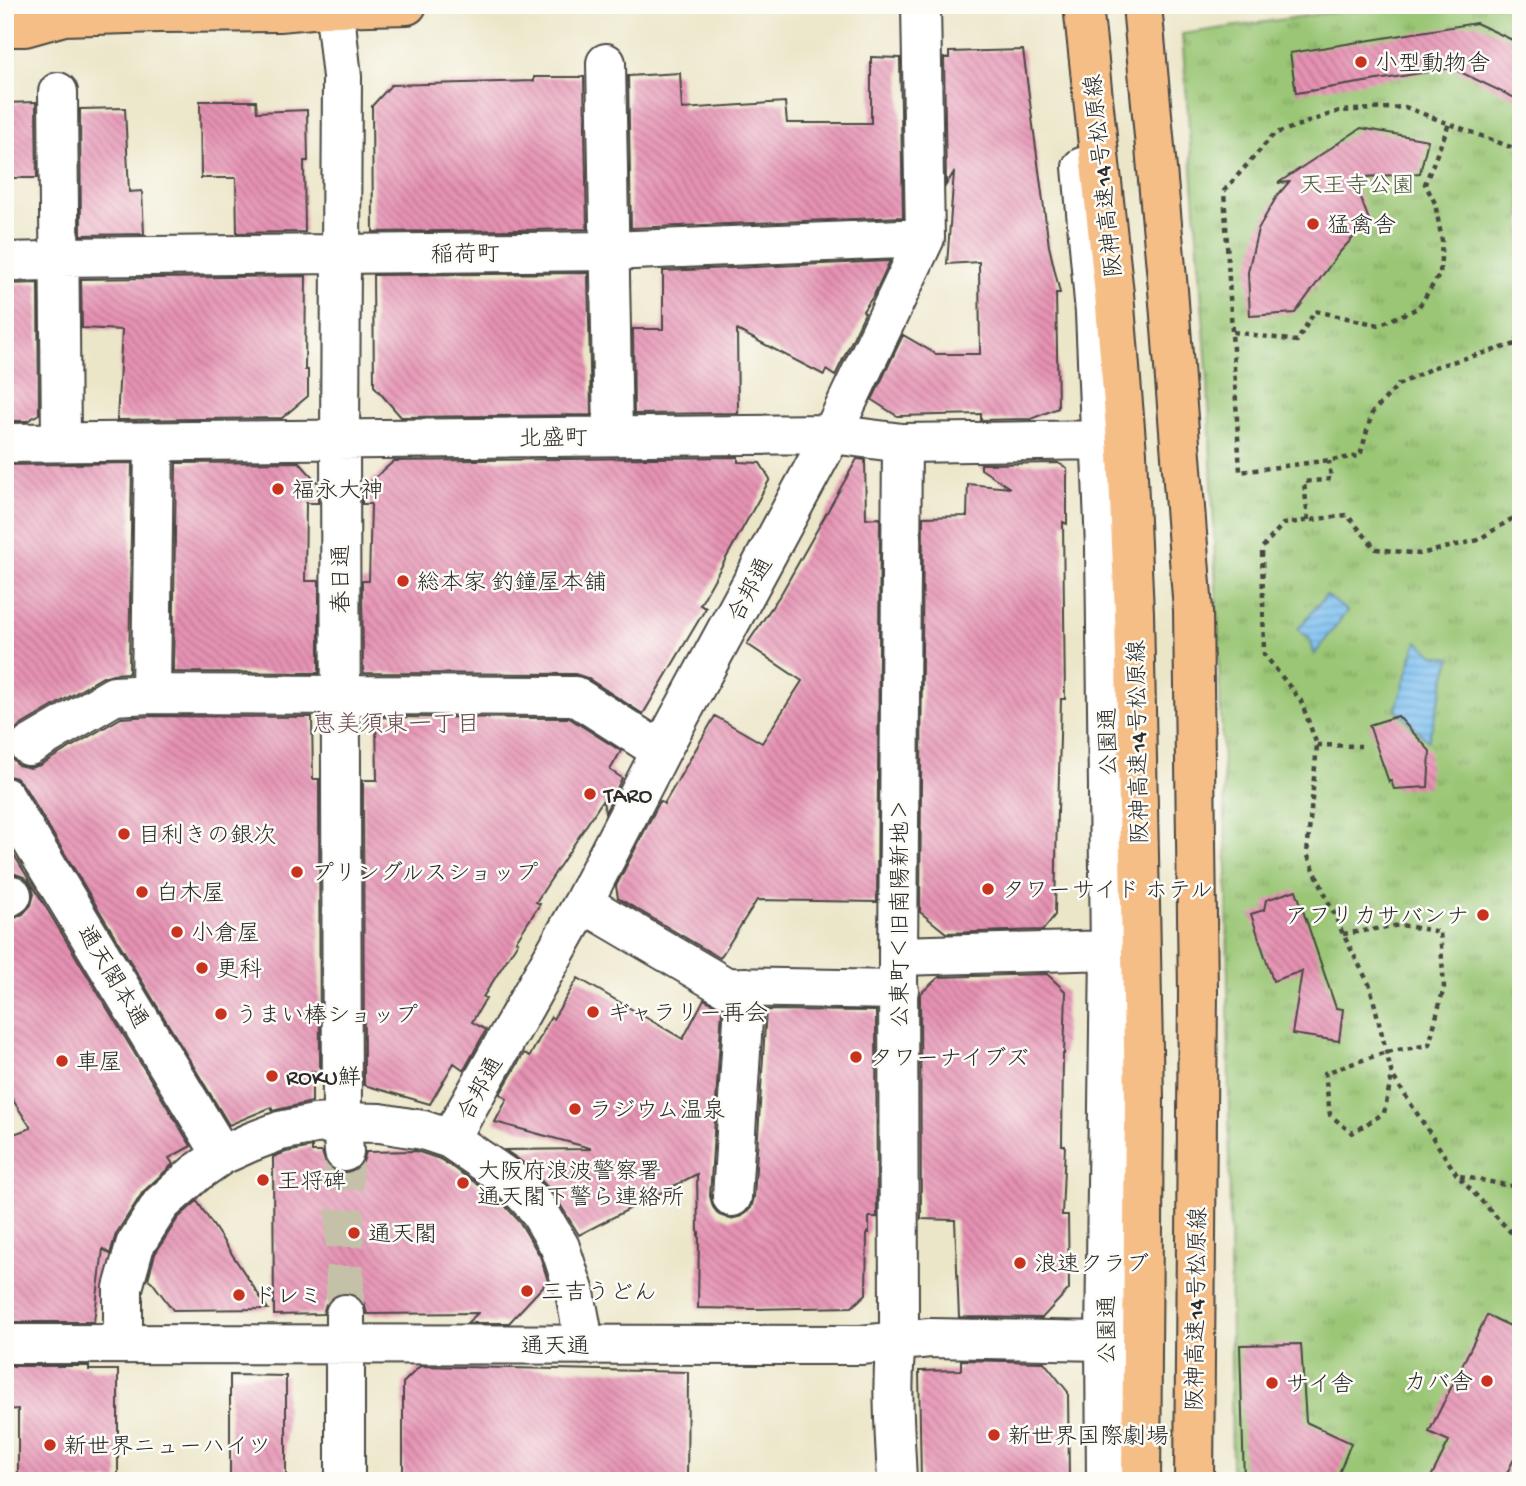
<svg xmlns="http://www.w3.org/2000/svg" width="1526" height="1486" font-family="'Gochi Hand','Klee One',sans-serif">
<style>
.park{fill:url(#park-tufts);stroke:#627850;stroke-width:2}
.water{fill:url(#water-rules);stroke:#52758e;stroke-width:2}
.building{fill:url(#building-back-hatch)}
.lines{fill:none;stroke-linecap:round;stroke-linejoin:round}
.minor-tunnel{stroke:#c5c1a9;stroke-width:38;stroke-dasharray:38 19;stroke-linecap:butt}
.minor-casing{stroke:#484743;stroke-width:42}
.highway-casing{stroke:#484743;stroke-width:42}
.path{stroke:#484743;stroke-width:4.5;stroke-dasharray:5 5;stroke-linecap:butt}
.minor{stroke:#fff;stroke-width:38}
.highway{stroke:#f6be87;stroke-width:38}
.poi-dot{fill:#c8321e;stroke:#fdfcf7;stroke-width:2.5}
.labels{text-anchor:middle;stroke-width:5;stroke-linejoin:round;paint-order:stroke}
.poi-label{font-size:23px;fill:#2b2b2b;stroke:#fdfcf7;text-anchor:start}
.street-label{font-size:23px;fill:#2b2b2b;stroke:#fdfcf7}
.park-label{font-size:23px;fill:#4c5a41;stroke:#fdfcf7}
.neighbourhood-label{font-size:24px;fill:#6c4f5b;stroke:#fdfcf7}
</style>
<defs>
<pattern id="park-tufts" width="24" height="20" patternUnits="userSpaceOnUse" patternTransform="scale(1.75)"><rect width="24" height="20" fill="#9ac674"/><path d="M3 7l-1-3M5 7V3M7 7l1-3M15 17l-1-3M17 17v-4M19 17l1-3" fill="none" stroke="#7ea15f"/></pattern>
<pattern id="water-rules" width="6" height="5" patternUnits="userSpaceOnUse" patternTransform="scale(1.75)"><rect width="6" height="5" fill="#7abff1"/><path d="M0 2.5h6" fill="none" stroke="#649bc3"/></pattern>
<pattern id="building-back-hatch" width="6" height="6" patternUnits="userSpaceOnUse" patternTransform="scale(1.75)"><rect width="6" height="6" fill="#e692b3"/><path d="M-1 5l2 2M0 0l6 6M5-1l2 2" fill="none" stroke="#bb7792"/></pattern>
</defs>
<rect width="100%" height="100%" fill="#fdfcf7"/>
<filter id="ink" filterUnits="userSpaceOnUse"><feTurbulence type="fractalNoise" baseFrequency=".0143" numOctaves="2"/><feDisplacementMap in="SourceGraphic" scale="14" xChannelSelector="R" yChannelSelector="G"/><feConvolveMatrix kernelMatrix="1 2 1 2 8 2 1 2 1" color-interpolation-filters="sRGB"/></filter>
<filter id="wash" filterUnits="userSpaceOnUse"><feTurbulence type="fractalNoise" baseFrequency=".00686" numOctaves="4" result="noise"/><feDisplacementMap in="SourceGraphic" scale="28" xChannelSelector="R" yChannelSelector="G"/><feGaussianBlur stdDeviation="1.57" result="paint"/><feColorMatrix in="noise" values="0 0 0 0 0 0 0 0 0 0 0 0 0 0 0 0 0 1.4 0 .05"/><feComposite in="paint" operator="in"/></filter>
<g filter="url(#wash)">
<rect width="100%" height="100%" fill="#ece6c9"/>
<path class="park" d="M1382 5H1521V1481H1232L1227 869 1208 383 1182 34Z"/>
<path class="water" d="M1326 595 1347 611 1314 655 1310 639 1298 629Z
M1417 641 1434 655 1451 658 1428 741 1396 709Z"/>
<g id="blocks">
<path class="building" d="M1476 23 1521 44V101L1452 68 1296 93 1290 53Z
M1023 50 1049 246 1060 293H1056L1058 408 1031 419 981 420V414L897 416 872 400 903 335 936 354H980L979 262 947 264 954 172 946 185 944 58H949V52Z
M871 57 900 58 903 217 631 228 628 76 680 73 682 109 785 102 787 123H871Z
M534 77H584L587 229 373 232 372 106 391 85 534 81Z
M200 101H256L257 112 307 110 308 161H304L305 232 237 233 236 178H201Z
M36 102 37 178H5V103Z
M125 108 129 192 142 191 144 234 81 235 80 109Z
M1361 128 1428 140 1420 173 1353 178 1369 220 1339 253 1295 313 1250 316 1248 272 1258 229 1277 196 1289 182 1278 183Z
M890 261 874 295 863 311 865 313 835 376 826 370 824 375 737 330 738 413 634 414 633 329H663V271Z
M588 273 591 415 401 417 374 386 373 275Z
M306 276 305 370H308V396L282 418 117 420 122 330 82 328 81 279Z
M38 283 39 414 27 421H5V284Z
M738 457V462L760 463 770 479 700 605 706 608 643 714 587 678 575 674 363 673 362 581H369L371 504H362V489L394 461Z
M857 459 865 460 866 519 880 518 877 902 757 900 720 958 618 898 616 886 660 801 664 804 715 716 762 743 802 681 747 644 782 592Z
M299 462 318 483V503H306L305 581H319V673L173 672 176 463Z
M132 463 129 673 113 674 103 677 18 727 10 736 7 747 10 756 18 765 30 768 40 765 121 718 152 716 312 717 313 779H319L320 1073 312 1071V1102L272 1111V1107L229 1125 24 786 16 778 5 775V465Z
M1058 463 1067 468V524L1063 522 1065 699H1061L1058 812 1057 811 1055 915 1043 930 946 933 920 912 923 517 967 516 968 484 1010 488 981 469V464Z
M1398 716 1430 751 1428 787 1394 789 1391 781 1389 782 1369 725Z
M376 717 569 718 621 751 610 770 622 778 605 813 603 800 536 902 540 904 516 941 518 942 483 997 486 998 472 1022 486 1030 464 1070 454 1063 430 1104 364 1085 363 780H377Z
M5 840 191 1146 169 1158 173 1164 143 1192 116 1234 110 1254 103 1249 94 1322H5V1137L31 1128 5 1088V921L15 918 23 914 31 905 34 894 31 885 24 877 13 873 5 875Z
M1296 890 1336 1008 1343 1009 1339 1041 1292 1034 1302 971 1273 981 1251 914 1264 910 1266 900Z
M1047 974 1066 992 1064 1054H1063L1062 1145H1065L1062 1215H1068L1069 1289 1042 1318 959 1317 955 1220 921 1219 920 994 939 977Z
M578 978 683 1039 704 999 722 1008 710 1196 713 1207 719 1215 730 1219 742 1216 751 1208 754 1198 766 1010 876 1011 877 1217H869V1233H867L866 1294 852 1307 754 1309 698 1308 699 1233 698 1234 697 1174 579 1235 553 1193 528 1166 505 1150 590 1149V1148L495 1122 507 1099 500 1094 524 1053 530 1056 551 1017 553 1019Z
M312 1147V1152H322L326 1164 334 1171 345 1174 357 1170 363 1162 366 1152 416 1151 440 1159 498 1198 519 1221 540 1256 548 1281 509 1323H467L478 1313 367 1314 364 1303 355 1295 346 1292 334 1295 326 1304 323 1314 274 1315 273 1157 286 1152Z
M197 1201 268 1309 173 1310 152 1282 148 1279 155 1254 178 1218Z
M1487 1315 1521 1331V1445L1503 1481H1429L1449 1441 1429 1432Z
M1301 1344 1306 1422 1351 1443 1336 1481H1244L1240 1345Z
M961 1360 1044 1362 1068 1392 1069 1479 921 1481 919 1371 961 1370Z
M5 1366H89V1370H118V1481H18V1409L5 1410Z
M420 1366 688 1372 687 1481H403V1383Z
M230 1375 286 1376V1481H230Z"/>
</g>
</g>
<g filter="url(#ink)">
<use href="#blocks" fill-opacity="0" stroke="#484743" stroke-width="2"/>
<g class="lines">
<path class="minor-tunnel" d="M344 1152 345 1314"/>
<defs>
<path id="minor" d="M334 5 342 77 340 439 342 1122 344 1152
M606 63 613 436
M58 92 61 442
M1082 167 1095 313 1105 547 1110 950 1105 1341 1106 1481
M5 262 48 261 60 257 610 251 925 238
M5 443 832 434 902 443 1101 440
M151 694 154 441
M29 746 114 696 151 694 575 696 661 751
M5 797 222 1155
M5 899 12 895
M583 903 726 987 899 990
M898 956 1110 950
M450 1139 583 903 661 751 832 434 925 238 921 5
M732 1197 745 987
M123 1343V1288L135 1245 161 1204 196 1173 222 1155 251 1142 280 1131 315 1124 342 1122 380 1123 423 1130 450 1139 512 1181 537 1208 560 1247 575 1293 581 1325V1345
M5 1344 861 1345 930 1338 1105 1341
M345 1481V1314
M897 1481C895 1429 889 1375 899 1324L898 956 902 443"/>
<path id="highway" d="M1083 5 1114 294 1127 453 1134 613 1144 1098 1141 1481
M1142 5 1168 290 1193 610 1198 993 1194 1481
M5 27H25L64 16 159 13 279 12 334 7 407 5"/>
</defs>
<use href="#minor" class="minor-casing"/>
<use href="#highway" class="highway-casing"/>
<path class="path" d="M1521 151 1405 107 1339 111 1274 134 1224 191 1240 472 1360 456 1372 413 1398 385 1434 367 1516 344 1521 326
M1233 332 1297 341 1315 311 1379 325 1418 308 1440 274 1442 241 1435 203 1425 184 1449 124
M1516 344 1521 357
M1521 513 1478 540 1420 554 1376 549 1347 515 1283 524 1262 548 1264 654 1301 701 1317 745 1307 854 1343 934 1370 986 1392 1075 1457 1175 1521 1243
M1308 520 1304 482 1331 479 1329 461
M1317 745 1361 746
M1343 934 1401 925 1440 932 1444 987 1429 1045 1386 1052 1325 1073 1330 1115 1352 1133 1384 1113 1392 1075
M1460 1176 1521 1188"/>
<use href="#minor" class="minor"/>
<use href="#highway" class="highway"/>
</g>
</g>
<g class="poi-dot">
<circle cx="1361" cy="62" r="7"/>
<circle cx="1313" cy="224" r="7"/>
<circle cx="278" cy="489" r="7"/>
<circle cx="403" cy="581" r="7"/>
<circle cx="590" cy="794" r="7"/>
<circle cx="124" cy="834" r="7"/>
<circle cx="297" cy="872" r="7"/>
<circle cx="988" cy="889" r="7"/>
<circle cx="142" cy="892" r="7"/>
<circle cx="1483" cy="915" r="7"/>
<circle cx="177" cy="932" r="7"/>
<circle cx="202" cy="968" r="7"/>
<circle cx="593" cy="1012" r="7"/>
<circle cx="221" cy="1014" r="7"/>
<circle cx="856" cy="1057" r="7"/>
<circle cx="62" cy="1061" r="7"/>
<circle cx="272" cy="1076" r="7"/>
<circle cx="575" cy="1109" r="7"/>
<circle cx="263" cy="1180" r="7"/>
<circle cx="463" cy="1183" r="7"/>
<circle cx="354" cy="1233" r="7"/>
<circle cx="1020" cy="1263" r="7"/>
<circle cx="527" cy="1291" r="7"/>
<circle cx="239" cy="1295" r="7"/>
<circle cx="1487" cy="1381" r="7"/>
<circle cx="1272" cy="1383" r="7"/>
<circle cx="994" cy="1435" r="7"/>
<circle cx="50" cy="1445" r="7"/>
</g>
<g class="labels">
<g class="poi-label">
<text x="1375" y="70">小型動物舎</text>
<text x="1327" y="232">猛禽舎</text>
<text x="292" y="497">福永大神</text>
<text x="417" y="589">総本家 釣鐘屋本舖</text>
<text x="604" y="802">TARO</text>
<text x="138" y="842">目利きの銀次</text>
<text x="311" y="880">プリングルスショップ</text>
<text x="1002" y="897">タワーサイド ホテル</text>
<text x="156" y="900">白木屋</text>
<text x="1469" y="923" text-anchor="end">アフリカサバンナ</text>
<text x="191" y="940">小倉屋</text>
<text x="216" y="976">更科</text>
<text x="607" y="1020">ギャラリー再会</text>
<text x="235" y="1022">うまい棒ショップ</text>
<text x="870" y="1065">タワーナイブズ</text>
<text x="76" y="1069">車屋</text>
<text x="286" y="1084">ROKU鮮</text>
<text x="589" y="1117">ラジウム温泉</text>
<text x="477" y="1178">大阪府浪波警察署<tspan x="477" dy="26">通天閣下警ら連絡所</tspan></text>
<text x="277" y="1188">王将碑</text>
<text x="368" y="1241">通天閣</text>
<text x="1034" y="1271">浪速クラブ</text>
<text x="541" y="1299">三吉うどん</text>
<text x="253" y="1303">ドレミ</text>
<text x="1473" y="1389" text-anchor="end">カバ舎</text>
<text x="1286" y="1391">サイ舎</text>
<text x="1008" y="1443">新世界国際劇場</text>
<text x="64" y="1453">新世界ニューハイツ</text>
</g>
<g class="street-label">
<text transform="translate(1102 176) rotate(-96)" y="8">阪神高速14号松原線</text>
<text transform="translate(465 253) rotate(-1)" y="8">稲荷町</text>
<text transform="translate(553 437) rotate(-1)" y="8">北盛町</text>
<text transform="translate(340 579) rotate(-90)" y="8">春日通</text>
<text transform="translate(749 589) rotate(-62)" y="8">合邦通</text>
<text transform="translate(1107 742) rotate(-91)" y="8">公園通</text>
<text transform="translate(1137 742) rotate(-91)" y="8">阪神高速14号松原線</text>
<text transform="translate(899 913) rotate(-90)" y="8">公東町＜旧南陽新地＞</text>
<text transform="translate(114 976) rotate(59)" y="8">通天閣本通</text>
<text transform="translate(479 1088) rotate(-61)" y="8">合邦通</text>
<text transform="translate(1195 1309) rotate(-89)" y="8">阪神高速14号松原線</text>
<text transform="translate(1106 1330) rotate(-90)" y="8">公園通</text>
<text x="555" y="1353">通天通</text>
</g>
<g class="park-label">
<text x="1357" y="192">天王寺公園</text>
</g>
<g class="neighbourhood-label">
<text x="396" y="731">恵美須東一丁目</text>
</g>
</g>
<rect width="1526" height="1486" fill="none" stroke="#fdfcf7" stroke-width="28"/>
</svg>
